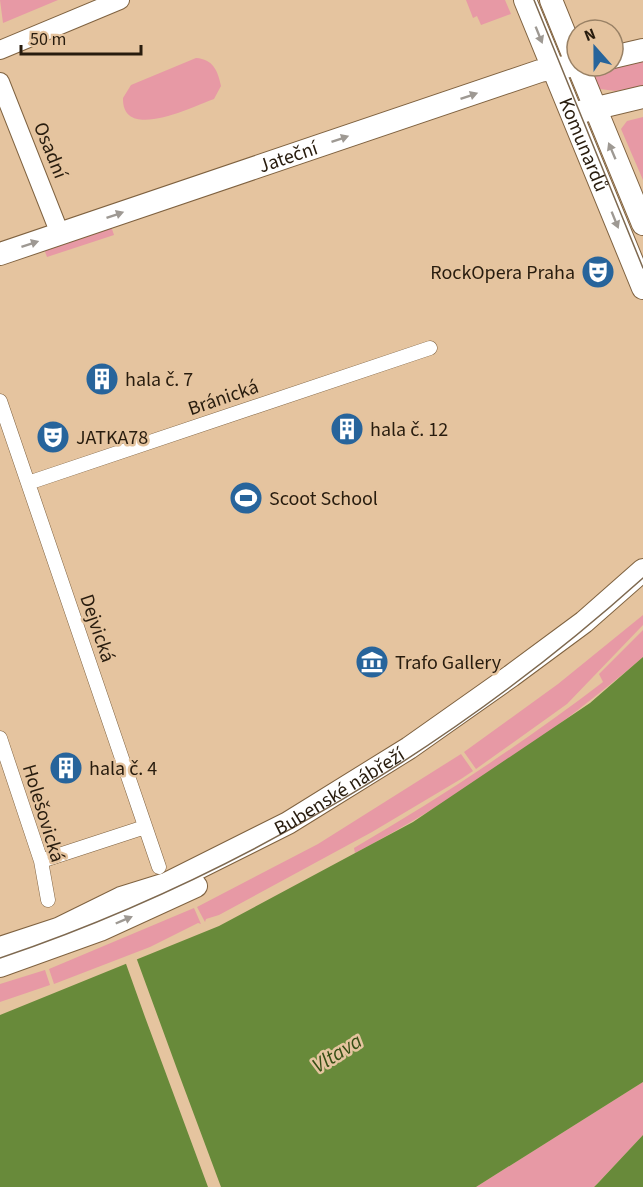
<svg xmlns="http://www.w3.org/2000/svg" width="643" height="1187" font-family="'Source Sans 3',sans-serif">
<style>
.green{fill:#e799a5}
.water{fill:#688a3a}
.pier{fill:#e5c49f}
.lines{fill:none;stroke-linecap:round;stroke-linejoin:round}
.pedestrian-casing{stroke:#7f6240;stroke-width:15}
.minor-casing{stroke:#7f6240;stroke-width:20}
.tertiary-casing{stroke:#7f6240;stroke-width:24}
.pedestrian{stroke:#fff;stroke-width:14}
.minor{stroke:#fff;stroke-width:18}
.tertiary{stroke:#fff;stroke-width:22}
.tram{stroke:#7e6950;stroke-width:1.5}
.oneway{fill:#9e9993}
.labels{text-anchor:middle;stroke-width:5;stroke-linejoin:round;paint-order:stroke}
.street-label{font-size:20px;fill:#281c0e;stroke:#e5c49f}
.poi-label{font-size:20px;fill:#281c0e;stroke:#e5c49f;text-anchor:start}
.water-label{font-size:21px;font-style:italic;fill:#364e15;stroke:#e5c49f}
</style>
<rect width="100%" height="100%" fill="#e5c49f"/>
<path class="green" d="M0 0H58L3 23Z
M466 0H505L511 14 481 25 477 16 473 18Z
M196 58C213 59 218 71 221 86L214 99C192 107 122 142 123 98L131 85Z
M643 59V86L615 91 593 88 592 72Z
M643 117V180L621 129 627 121Z
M111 226 114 235 47 257 44 249Z
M643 615V625L567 704 476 769 464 752 558 684Z
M643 630V657C556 732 457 799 355 853L354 848C440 798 523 743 603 682L599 674Z
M461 754 473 771 461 779 372 832 219 915 206 919 205 922 197 907 318 844Z
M194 908 201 924 198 923 150 947 54 984 49 969Z
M45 970 50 985 0 1002V984Z
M643 1082V1135L594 1187H476Z"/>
<path class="water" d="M643 657V1082L476 1187H0V1015L219 926 413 822 590 703Z
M643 1135V1187H594L599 1182Z"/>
<path class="pier" d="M136 957 177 1069 221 1187H208L145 1017 125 961Z"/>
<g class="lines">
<defs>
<path id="pedestrian" d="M0 401 159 867
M28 483 430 348
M0 738 41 861 48 900
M41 861 145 827"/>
<path id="minor" d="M0 50 120 0
M0 82 60 234"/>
<g id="tertiary">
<path id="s1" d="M525 0 643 288"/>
<path d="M551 0 577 64"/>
<path d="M613 57 643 50"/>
<path d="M578 66 643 224"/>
<path d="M580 112 643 97"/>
<path id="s2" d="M0 254 540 71 577 65"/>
<path id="s3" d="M0 948 58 929 121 898 166 884 288 823 409 748 511 676 584 622 643 570"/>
<path d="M0 966 100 930 196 886"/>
</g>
</defs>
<use href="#pedestrian" class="pedestrian-casing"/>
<use href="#minor" class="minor-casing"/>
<use href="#tertiary" class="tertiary-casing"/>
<use href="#pedestrian" class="pedestrian"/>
<use href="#minor" class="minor"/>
<use href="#tertiary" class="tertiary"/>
<path class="tram" d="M534 0 643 268
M0 958C236 878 457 745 643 578"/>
</g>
<defs><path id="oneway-solid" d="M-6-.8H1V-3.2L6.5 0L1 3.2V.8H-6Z" transform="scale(1.5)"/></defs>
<g class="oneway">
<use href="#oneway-solid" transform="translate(539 35) rotate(68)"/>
<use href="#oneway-solid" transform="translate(469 96) rotate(-19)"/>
<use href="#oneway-solid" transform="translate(340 139) rotate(-19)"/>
<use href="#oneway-solid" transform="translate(612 151) rotate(-113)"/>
<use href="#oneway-solid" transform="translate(115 215) rotate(-19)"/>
<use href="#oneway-solid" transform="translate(615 220) rotate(68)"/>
<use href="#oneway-solid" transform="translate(30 244) rotate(-18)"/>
<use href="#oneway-solid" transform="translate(124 920) rotate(-23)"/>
</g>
<defs>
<symbol id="theatre-disc" viewBox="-11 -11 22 22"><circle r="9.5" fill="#27649b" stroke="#e5c49f"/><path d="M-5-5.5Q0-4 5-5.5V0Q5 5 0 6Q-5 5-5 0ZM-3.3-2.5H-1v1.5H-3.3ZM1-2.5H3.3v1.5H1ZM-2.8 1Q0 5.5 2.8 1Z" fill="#fff"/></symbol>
<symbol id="building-disc" viewBox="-11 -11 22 22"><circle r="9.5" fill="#27649b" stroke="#e5c49f"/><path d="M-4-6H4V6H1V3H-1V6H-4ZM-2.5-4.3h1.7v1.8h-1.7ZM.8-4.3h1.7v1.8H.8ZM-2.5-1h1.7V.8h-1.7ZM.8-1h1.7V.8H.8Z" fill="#fff"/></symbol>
<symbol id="stadium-disc" viewBox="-11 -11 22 22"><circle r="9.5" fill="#27649b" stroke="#e5c49f"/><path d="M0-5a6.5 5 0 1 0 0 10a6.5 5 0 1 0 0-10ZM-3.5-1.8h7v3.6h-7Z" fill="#fff"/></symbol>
<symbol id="museum-disc" viewBox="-11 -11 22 22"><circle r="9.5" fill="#27649b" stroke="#e5c49f"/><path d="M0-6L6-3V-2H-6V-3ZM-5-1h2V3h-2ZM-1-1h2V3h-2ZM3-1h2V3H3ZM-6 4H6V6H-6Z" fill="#fff"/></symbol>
</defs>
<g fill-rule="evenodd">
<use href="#theatre-disc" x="579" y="253" width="38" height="38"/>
<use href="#building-disc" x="83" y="360" width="38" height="38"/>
<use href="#building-disc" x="328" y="410" width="38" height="38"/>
<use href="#theatre-disc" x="34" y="418" width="38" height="38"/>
<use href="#stadium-disc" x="227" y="479" width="38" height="38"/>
<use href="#museum-disc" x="353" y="643" width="38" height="38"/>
<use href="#building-disc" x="47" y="749" width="38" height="38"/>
</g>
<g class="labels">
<g class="street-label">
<text dy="7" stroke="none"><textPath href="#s1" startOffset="156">Komunardů</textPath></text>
<text transform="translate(51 150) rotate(68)" y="7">Osadní</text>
<text dy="7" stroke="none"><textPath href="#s2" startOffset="304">Jateční</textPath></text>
<text transform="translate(223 397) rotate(-19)" y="7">Bránická</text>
<text transform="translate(98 628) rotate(71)" y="7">Dejvická</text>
<text dy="7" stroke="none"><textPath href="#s3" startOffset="375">Bubenské nábřeží</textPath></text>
<text transform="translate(44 813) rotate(73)" y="7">Holešovická</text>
</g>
<g class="poi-label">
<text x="575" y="279" text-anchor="end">RockOpera Praha</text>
<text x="125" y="386">hala č. 7</text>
<text x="370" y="436">hala č. 12</text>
<text x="76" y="444">JATKA78</text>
<text x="269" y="505">Scoot School</text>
<text x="395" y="669">Trafo Gallery</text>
<text x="89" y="775">hala č. 4</text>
</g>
<g class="water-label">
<text transform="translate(337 1053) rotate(-32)" y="7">Vltava</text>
</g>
</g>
<g transform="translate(595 48) rotate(339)"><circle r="28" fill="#e5c49f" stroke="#998165" stroke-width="1.5"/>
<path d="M0-4.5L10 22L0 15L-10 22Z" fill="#27649b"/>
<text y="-9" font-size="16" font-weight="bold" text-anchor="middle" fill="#281c0e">N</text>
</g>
<path d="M21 45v9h120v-9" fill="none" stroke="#281c0e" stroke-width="3"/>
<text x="30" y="45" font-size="18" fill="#281c0e" stroke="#e5c49f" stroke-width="4.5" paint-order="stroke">50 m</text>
</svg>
